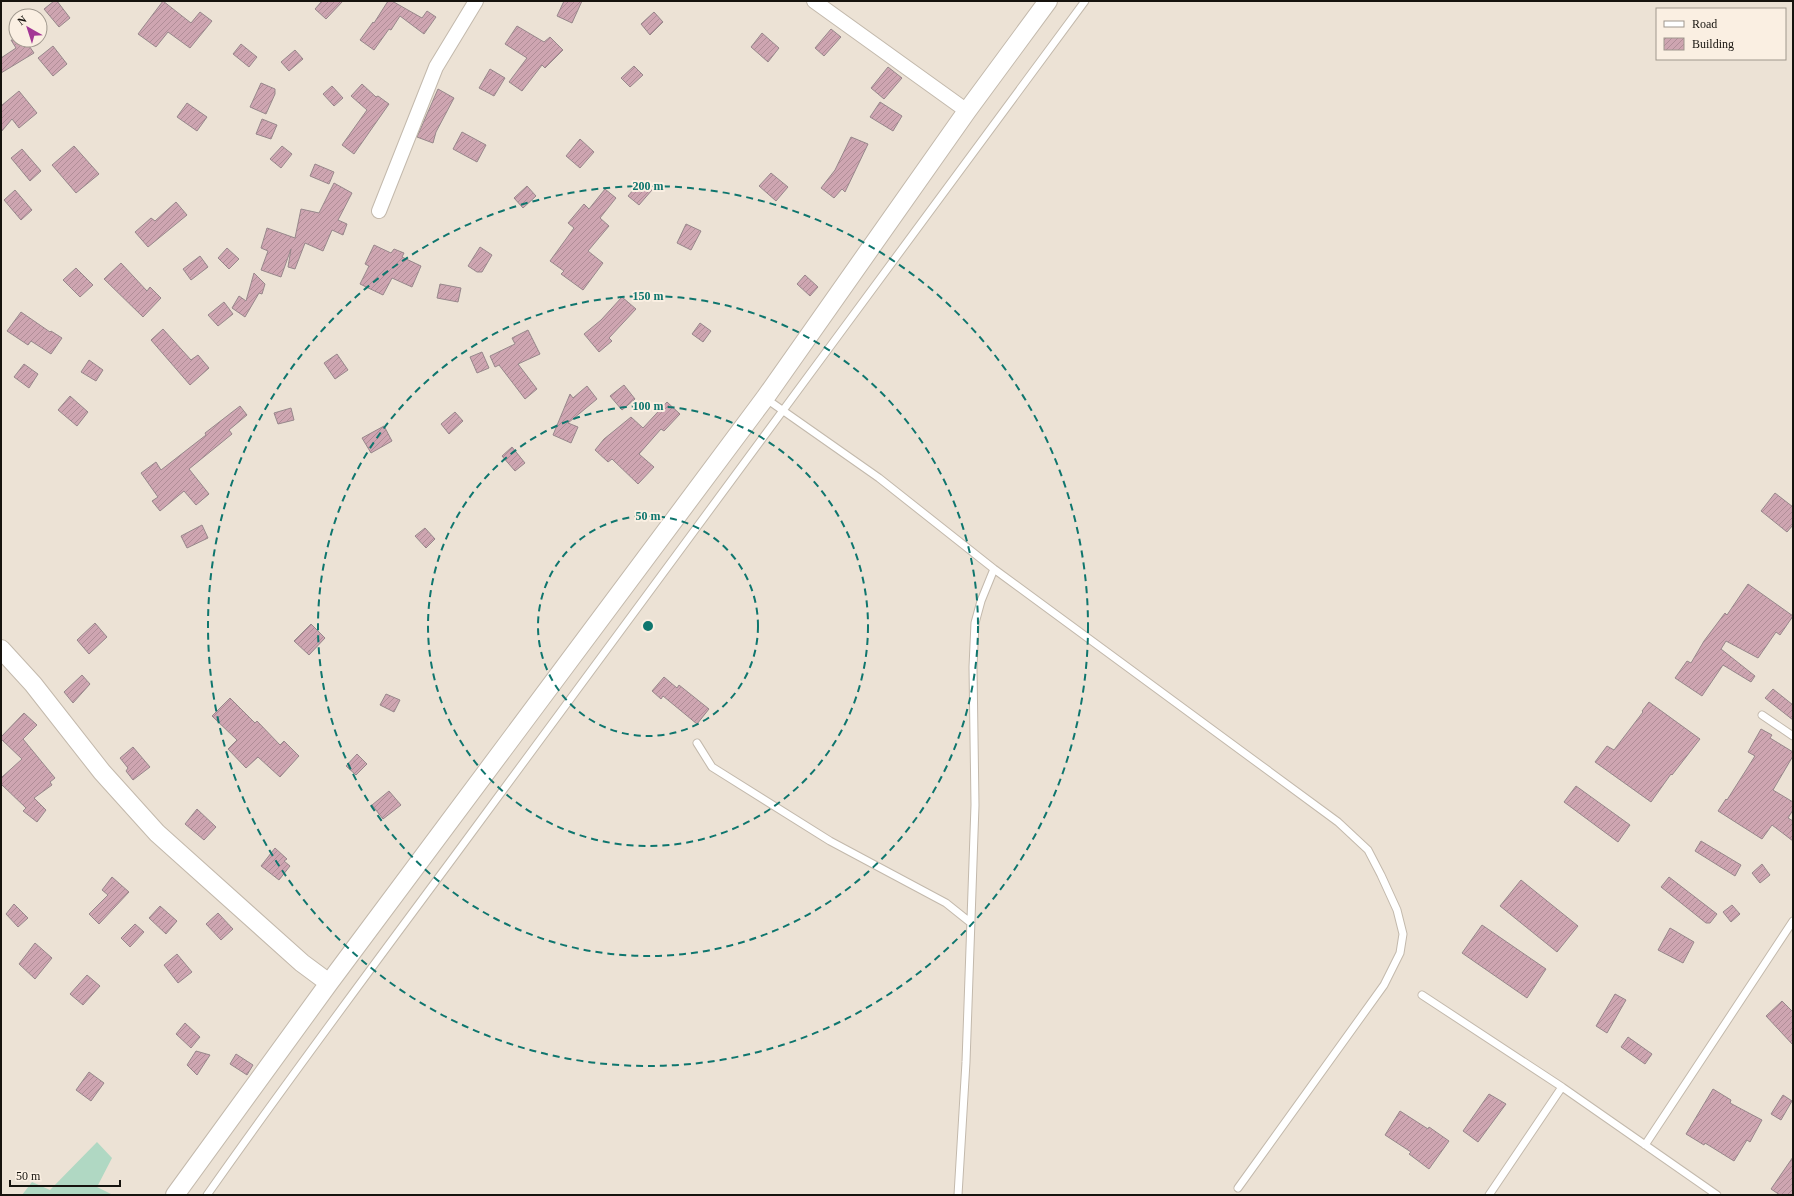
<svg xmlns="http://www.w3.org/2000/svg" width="1794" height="1196" font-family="Georgia,serif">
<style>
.green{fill:#b0d8c3}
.building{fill:url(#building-hatch);stroke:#97878b}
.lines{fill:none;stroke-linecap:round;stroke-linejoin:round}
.service-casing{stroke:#c3b9ac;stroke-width:9}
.minor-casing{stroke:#c3b9ac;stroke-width:16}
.tertiary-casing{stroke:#c3b9ac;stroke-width:20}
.service{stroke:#fff;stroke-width:7}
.minor{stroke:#fff;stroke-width:14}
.tertiary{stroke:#fff;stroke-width:18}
.ring{fill:none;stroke:#0f766e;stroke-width:2;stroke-dasharray:7 5}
.centre{fill:#0f766e;stroke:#faefe2;stroke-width:2}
.ring-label{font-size:12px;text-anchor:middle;font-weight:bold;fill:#0f766e;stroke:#faefe2;stroke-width:4;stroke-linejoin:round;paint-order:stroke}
</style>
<defs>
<pattern id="building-hatch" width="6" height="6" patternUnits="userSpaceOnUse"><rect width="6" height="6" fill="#cea5b1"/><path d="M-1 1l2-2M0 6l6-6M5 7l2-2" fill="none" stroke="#b08d97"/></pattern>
</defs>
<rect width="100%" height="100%" fill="#ece2d5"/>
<path class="green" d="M97 1142 112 1158 97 1187 113 1195H22L32 1182 50 1190Z"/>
<path class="building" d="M54 1H57L70 18 59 27 44 9Z
M163 1 191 23 200 12 212 21 190 48 168 32 156 47 138 34Z
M322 1H343L326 19 315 9Z
M388 1H392L422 18 427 11 436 17 424 34 400 16 391 30 389 29 374 50 360 40 373 22 374 23Z
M564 1H582L572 23 557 16Z
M654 12 663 22 650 35 641 24Z
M517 26 544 42 550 37 563 50 545 68 542 65 522 91 509 82 527 58 505 44Z
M831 29 841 37 824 56 815 48Z
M762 33 779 48 768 62 751 47Z
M11 40H25L34 53 1 73V58L16 48Z
M241 44 257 57 249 67 233 54Z
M53 46 67 64 53 76 38 58Z
M295 50 303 59 289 71 281 62Z
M634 66 643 75 630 87 621 78Z
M888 67 902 78 884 99 871 88Z
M490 69 505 78 494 96 479 88Z
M261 83 275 89V94L266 114 250 107Z
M362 84 376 97 378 96 389 104 354 154 342 145 367 110 351 96Z
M332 86 343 98 334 106 323 94Z
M438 89 454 98 436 132 433 143 417 137Z
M19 91 37 113 19 128 12 119 1 132V106Z
M880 102 902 116 893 131 870 117Z
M187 103 207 117 197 131 177 117Z
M262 119 277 125 271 139 256 134Z
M462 132 486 145 477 162 453 149Z
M851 137 868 144 845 192 842 189 834 198 821 188 835 170Z
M580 139 594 152 580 168 566 156Z
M74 146 99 174 76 193 52 165Z
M282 146 292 154 281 168 270 159Z
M22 149 41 171 30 181 11 158Z
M315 164 334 172 329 184 310 176Z
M771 173 788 187 776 201 759 186Z
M641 181 652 190 639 205 628 196Z
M334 183 352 193 338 220 347 224 343 235 332 230 323 251 305 243 295 269 288 267 291 249 281 277 261 270 268 251 261 248 267 228 295 238 301 209 319 213Z
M527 186 536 196 523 208 514 198Z
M605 189 616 198 600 218 609 226 588 251 603 263 583 290 561 274 564 271 550 261 574 228 568 223 584 204 589 209Z
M15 190 32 210 21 220 4 200Z
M176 202 187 215 148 247 135 232 151 218 155 221Z
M686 224 701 231 691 250 677 243Z
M374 245 391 253 394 249 404 253 402 257 421 266 412 287 392 278 383 295 360 284 369 266 365 264Z
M480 247 492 255 482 272H477L468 266Z
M227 248 239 259 229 269 218 258Z
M200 256 208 267 191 280 183 269Z
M121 263 147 291 150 287 161 298 143 317 104 279Z
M76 268 93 285 80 297 63 280Z
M254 273 265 284 262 294 259 293 245 317 232 308 239 296 246 301Z
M805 275 818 287 810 296 797 284Z
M440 284 461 288 458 302 437 298Z
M622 297 636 309 609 338 612 341 599 352 584 334 601 320Z
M224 302 233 314 218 326 208 315Z
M21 312 50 332 51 331 62 338 51 354 31 341 28 345 7 331Z
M700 323 711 331 703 342 692 334Z
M163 329 191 360 198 355 209 368 190 385 151 340Z
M528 330 540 354 518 364 537 389 525 399 499 365 495 367 490 356 515 344 512 338Z
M482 352 489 368 477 373 470 357Z
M337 354 348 370 335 379 324 363Z
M89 360 103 370 96 381 81 372Z
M24 364 38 374 29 388 14 377Z
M624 385 635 399 622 410 610 396Z
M587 386 597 399 568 423 578 427 571 443 553 435 570 394 573 398Z
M70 396 88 412 77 426 58 410Z
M667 402 680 414 664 431 661 429 639 454 654 467 638 484 612 459 608 462 595 450 604 439 631 417 643 428Z
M240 406 247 415 229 430 232 434 189 469 209 494 196 505 184 491 160 511 152 501 158 497 141 473 156 462 161 470 206 435 205 433Z
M291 408 294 420 278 424 274 413Z
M455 412 463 421 449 434 441 424Z
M384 426 392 441 371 453 362 438Z
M512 447 525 463 515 471 502 456Z
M1775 493 1793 507V525L1787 532 1761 511Z
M202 525 208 538 187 548 181 536Z
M425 528 435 539 426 548 415 536Z
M1748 584 1793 616 1780 635 1776 632 1758 658 1726 641 1721 649 1755 676 1751 682 1723 665 1702 696 1675 678 1687 661 1691 663 1704 641 1725 613 1727 615Z
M95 623 107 637 89 654 77 640Z
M311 624 325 638 309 655 294 641Z
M82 675 90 684 73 703 64 692Z
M664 677 677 688 679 685 709 709 697 724 663 696 661 699 652 691Z
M1773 689 1793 705V720L1765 698Z
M386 694 400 700 394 712 380 705Z
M230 698 255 723 257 721 280 745 284 741 299 756 280 777 258 757 246 768 228 749 237 740 212 716Z
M1649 702 1700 739 1672 775 1671 774 1651 802 1595 762 1607 746 1614 750 1643 712 1642 711Z
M24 713 37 725 23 739 55 778 50 782 52 785 34 798 46 810 37 822 23 811 26 808 1 784V778L22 759 1 739V737Z
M1761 729 1772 735 1770 738 1793 752V756L1773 790 1793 802V810L1788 818 1793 821V841L1772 825 1762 839 1718 811 1726 799 1727 800 1755 756 1748 752Z
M133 747 150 767 133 780 126 771 128 768 120 758Z
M357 754 367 764 356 775 346 766Z
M1576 786 1630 825 1618 842 1564 802Z
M389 791 401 805 383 819 372 805Z
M197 809 216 827 204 840 185 824Z
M1701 841 1741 865 1735 876 1695 851Z
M275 848 287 859 284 861 290 866 279 880 261 866Z
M1762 864 1770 875 1760 883 1752 873Z
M112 877 129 892 99 924 89 914 108 895 102 890Z
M1669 877 1717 914 1710 923H1706L1661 887Z
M1521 880 1578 926 1557 952 1500 906Z
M14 904 28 918 18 927 6 914Z
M1732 905 1740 914 1731 922 1723 912Z
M160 906 177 921 166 934 149 918Z
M218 913 233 929 221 940 206 924Z
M135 924 144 932 130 947 121 938Z
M1482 925 1546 969 1527 998 1462 953Z
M1670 928 1694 942 1683 963 1658 950Z
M35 943 52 958 35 979 19 964Z
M177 954 192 972 178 983 164 965Z
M87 975 100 986 83 1005 70 994Z
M1615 994 1626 1000 1607 1033 1596 1026Z
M1782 1001 1793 1012V1045L1766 1016Z
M185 1023 200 1037 191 1048 176 1034Z
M1628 1037 1652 1054 1645 1064 1621 1047Z
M196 1051 210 1055 197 1075 187 1065Z
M236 1054 253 1065 247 1075 230 1064Z
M89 1072 104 1083 91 1101 76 1090Z
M1713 1089 1731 1100 1730 1103 1762 1120 1750 1142 1747 1140 1734 1161 1705 1143 1704 1145 1686 1134Z
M1489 1094 1506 1104 1478 1142 1463 1131Z
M1783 1095 1792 1101 1781 1120 1771 1114Z
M1400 1111 1428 1129 1429 1127 1449 1141 1429 1169 1409 1154 1411 1152 1385 1135Z
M1793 1157V1195H1780L1771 1189Z"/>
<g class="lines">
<defs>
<path id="service" d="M765 398 879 478 994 569 1338 822 1368 850 1381 875 1397 910 1403 934 1400 953 1384 985 1238 1188
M1762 715 1793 736
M697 743 712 767 830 841 946 903 971 923
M1422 995 1562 1087 1717 1195
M1645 1145 1793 921
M207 1195C287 1081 370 970 453 858 662 572 875 287 1085 1
M958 1195 966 1062 975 805 973 667 975 623 981 601 994 569
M1489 1195 1562 1087"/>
<path id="minor" d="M814 1 967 111
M379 211 436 67 476 1"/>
<path id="tertiary" d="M1 649 33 684 102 772 157 833 302 963 329 983
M175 1195 329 983 765 398 967 111 1048 1"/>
</defs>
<use href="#service" class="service-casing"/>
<use href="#minor" class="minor-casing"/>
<use href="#tertiary" class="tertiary-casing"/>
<use href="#service" class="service"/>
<use href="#minor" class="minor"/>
<use href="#tertiary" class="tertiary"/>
</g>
<g class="ring">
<circle cx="648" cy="626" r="110"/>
<circle cx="648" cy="626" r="220"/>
<circle cx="648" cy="626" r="330"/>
<circle cx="648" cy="626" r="440"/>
</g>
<circle cx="648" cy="626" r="6" class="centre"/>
<g class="ring-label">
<text x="648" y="190">200 m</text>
<text x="648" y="300">150 m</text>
<text x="648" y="410">100 m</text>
<text x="648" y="520">50 m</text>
</g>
<rect width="1794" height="1196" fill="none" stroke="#16130e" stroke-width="4"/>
<rect x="1656" y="8" width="130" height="52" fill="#faefe2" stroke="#9f978d"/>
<rect x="1664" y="21" width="20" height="6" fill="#ffffff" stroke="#9f978d"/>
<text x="1692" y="28" font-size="12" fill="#16130e">Road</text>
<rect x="1664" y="38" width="20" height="12" fill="url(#building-hatch)" stroke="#9f978d"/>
<text x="1692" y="48" font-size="12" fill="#16130e">Building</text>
<g transform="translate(28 28) rotate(321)"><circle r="19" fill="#faefe2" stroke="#9f978d"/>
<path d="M0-3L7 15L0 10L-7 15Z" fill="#a33695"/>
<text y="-6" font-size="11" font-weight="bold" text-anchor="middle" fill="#16130e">N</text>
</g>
<path d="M10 1180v6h110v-6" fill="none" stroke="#16130e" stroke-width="2"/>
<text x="16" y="1180" font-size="12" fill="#16130e" stroke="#faefe2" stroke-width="3" paint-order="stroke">50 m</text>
</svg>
